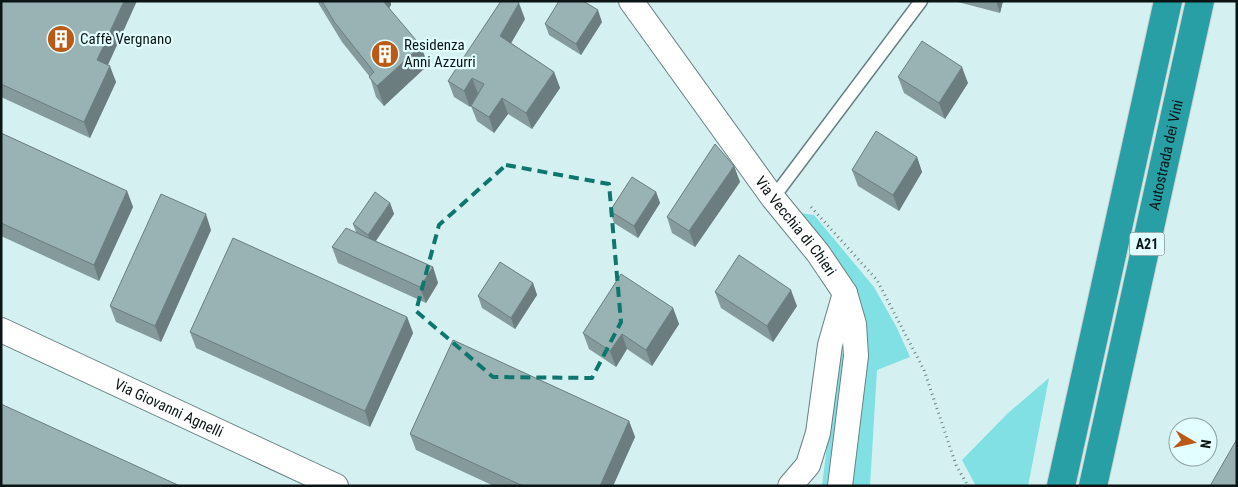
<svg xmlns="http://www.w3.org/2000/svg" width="1238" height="487" font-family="'Roboto Condensed',sans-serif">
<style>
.green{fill:#80e0e4}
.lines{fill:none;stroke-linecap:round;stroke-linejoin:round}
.lane-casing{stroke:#678182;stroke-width:15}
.street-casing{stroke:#678182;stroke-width:26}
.highway-casing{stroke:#ced0d0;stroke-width:30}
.path{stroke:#6f8181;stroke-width:3;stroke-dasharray:1 4;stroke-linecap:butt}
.lane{stroke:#fff;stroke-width:12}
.street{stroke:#fff;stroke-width:24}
.highway{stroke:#279fa5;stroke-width:28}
.wall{fill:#849a9b}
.shaded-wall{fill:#6b7d7e}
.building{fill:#99b3b4;stroke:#6b7d7e}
.marked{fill:none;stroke:#0f766e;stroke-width:4;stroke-dasharray:10 6;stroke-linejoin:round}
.labels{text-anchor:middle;stroke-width:4.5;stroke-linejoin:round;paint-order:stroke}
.shield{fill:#e2feff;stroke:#4c5b5b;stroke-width:1}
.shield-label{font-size:14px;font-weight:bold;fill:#0b1515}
.poi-label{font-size:15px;fill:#0b1515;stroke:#e2feff;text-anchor:start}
.street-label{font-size:15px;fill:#0b1515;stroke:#e2feff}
</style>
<rect width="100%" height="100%" fill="#d5f0f1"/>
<path class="green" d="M800 213 814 215 874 287 897 328 910 357 877 370 870 486H851L866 366 862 309 843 273Z
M839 350 846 358 832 486H822Z
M1049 378 1028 486H976L962 460 1008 413Z"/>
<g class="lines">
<defs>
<path id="lane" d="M773 198 921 1"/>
<g id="street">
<path id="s1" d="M631 1 773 198 818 253 845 293 854 324 856 356 840 486"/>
<path id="s2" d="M1 330 336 486"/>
<path d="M790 486 808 465 818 433 830 345 845 293"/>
</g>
<g id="highway">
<path d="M1061 486 1168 1"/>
<path id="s3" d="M1093 486 1200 1"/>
</g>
</defs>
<use href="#lane" class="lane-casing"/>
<use href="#street" class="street-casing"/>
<use href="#highway" class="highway-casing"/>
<path class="path" d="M811 207 877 280 924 370 956 465 968 486"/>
<use href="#lane" class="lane"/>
<use href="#street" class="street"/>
<use href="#highway" class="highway"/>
</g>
<path class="wall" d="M1 1 108 65 116 82 90 138 1 97Z
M317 1H391V5L389 8 428 65 384 106 376 97 370 77 342 42Z
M954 1H1003L1000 13Z
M525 19 511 43 554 72 560 88 532 129 508 114 494 133 477 121 471 106 478 94 470 107 454 97 448 81Z
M602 22 581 55 549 35 545 24Z
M898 77 968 83 945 119 904 93Z
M1 133 127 191 133 207 99 281 1 236Z
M917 157 922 172 899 211 858 186 852 170Z
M734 166 740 182 695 247 672 233 667 217Z
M656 192 660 203 638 238 614 223 610 211Z
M390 203 394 214 376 241 433 267 438 283 426 303 338 263 332 247 356 232 353 224Z
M211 230 161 342 116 322 110 306Z
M533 283 537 295 515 329 482 308 478 296Z
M715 292 797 306 773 342 721 308Z
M673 308 679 324 652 366 627 349 616 367 589 349 583 333Z
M407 317 413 333 370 427 196 348 190 332Z
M629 421 635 437 613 486H494L416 450 410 434Z"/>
<path class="shaded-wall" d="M124 1H137L103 76 97 60Z
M380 1H391V5L385 15Z
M996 1H1003L1000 13Z
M519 3 525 19 506 52 500 36Z
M598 10 602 22 581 55 576 44Z
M421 46 428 65 384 106 377 86Z
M110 66 116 82 90 138 84 122Z
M962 67 968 83 945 119 939 103Z
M554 72 560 88 532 129 526 113Z
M472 78 478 94 470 107 464 91Z
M502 98 508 114 494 133 489 117Z
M917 157 922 172 899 211 893 195Z
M734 166 740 182 695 247 689 231Z
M127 191 133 207 99 281 94 265Z
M656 192 660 203 638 238 634 226Z
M390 203 394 214 372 246 368 235Z
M206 214 211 230 161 342 155 326Z
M433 267 438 283 426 303 420 287Z
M533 283 537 295 515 329 511 318Z
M791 290 797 306 773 342 767 326Z
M673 308 679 324 652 366 646 350Z
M407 317 413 333 370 427 365 411Z
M622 334 627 349 616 367 610 351Z
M629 421 635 437 613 486H600Z"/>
<path class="building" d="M1 1H124L97 60 110 66 84 122 1 84Z
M322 1H383L421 46 377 86 369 77 374 72 335 23Z
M501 1H516L519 3 500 36 554 72 526 113 502 98 489 117 471 106 484 84 472 78 464 91 448 81Z
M559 1H583L598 10 576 44 545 24Z
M922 41 962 67 939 103 898 77Z
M876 131 917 157 893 195 852 170Z
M1 133 127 191 94 265 1 223Z
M715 144 734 166 689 231 667 217Z
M632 177 656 192 634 226 610 211Z
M375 192 390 203 368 235 353 224Z
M161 194 206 214 155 326 110 306Z
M346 228 433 267 420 287 332 247Z
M233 238 407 317 365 411 190 332Z
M739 255 791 290 767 326 715 292Z
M500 262 533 283 511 318 478 296Z
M621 274 673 308 646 350 622 334 610 351 583 333Z
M453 340 629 421 600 486H523L410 434Z
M1 404 180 486H1Z
M1237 439V486H1210Z"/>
<path class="marked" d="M506 165 609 184 621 322 592 378 493 377 416 311 439 225Z"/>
<defs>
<symbol id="building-disc" viewBox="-11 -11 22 22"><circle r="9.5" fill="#ba5a15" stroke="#e2feff"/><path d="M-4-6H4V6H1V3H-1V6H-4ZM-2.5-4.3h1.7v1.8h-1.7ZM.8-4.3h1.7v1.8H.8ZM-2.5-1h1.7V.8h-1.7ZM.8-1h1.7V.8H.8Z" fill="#fff"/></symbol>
</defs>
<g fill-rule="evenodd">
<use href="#building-disc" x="45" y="23" width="32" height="32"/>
<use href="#building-disc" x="369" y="38" width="32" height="32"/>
</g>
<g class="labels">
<rect class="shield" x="1129.5" y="232.5" width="35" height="23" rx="4"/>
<g class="shield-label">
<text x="1147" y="249">A21</text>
</g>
<g class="poi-label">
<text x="80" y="44">Caffè Vergnano</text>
<text x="404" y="50">Residenza<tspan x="404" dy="17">Anni Azzurri</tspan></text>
</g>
<g class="street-label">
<text dy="5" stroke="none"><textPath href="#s3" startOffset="339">Autostrada dei Vini</textPath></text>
<text dy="5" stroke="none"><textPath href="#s1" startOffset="279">Via Vecchia di Chieri</textPath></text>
<text dy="5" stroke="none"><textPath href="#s2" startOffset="185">Via Giovanni Agnelli</textPath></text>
</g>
</g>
<rect width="1238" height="487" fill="none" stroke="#0b1515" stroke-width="5"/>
<g transform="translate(1193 442) rotate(99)"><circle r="24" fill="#e2feff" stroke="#8ca1a1"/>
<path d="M0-4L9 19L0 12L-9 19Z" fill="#ba5a15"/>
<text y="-8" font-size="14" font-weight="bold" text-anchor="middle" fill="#0b1515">N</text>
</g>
</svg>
